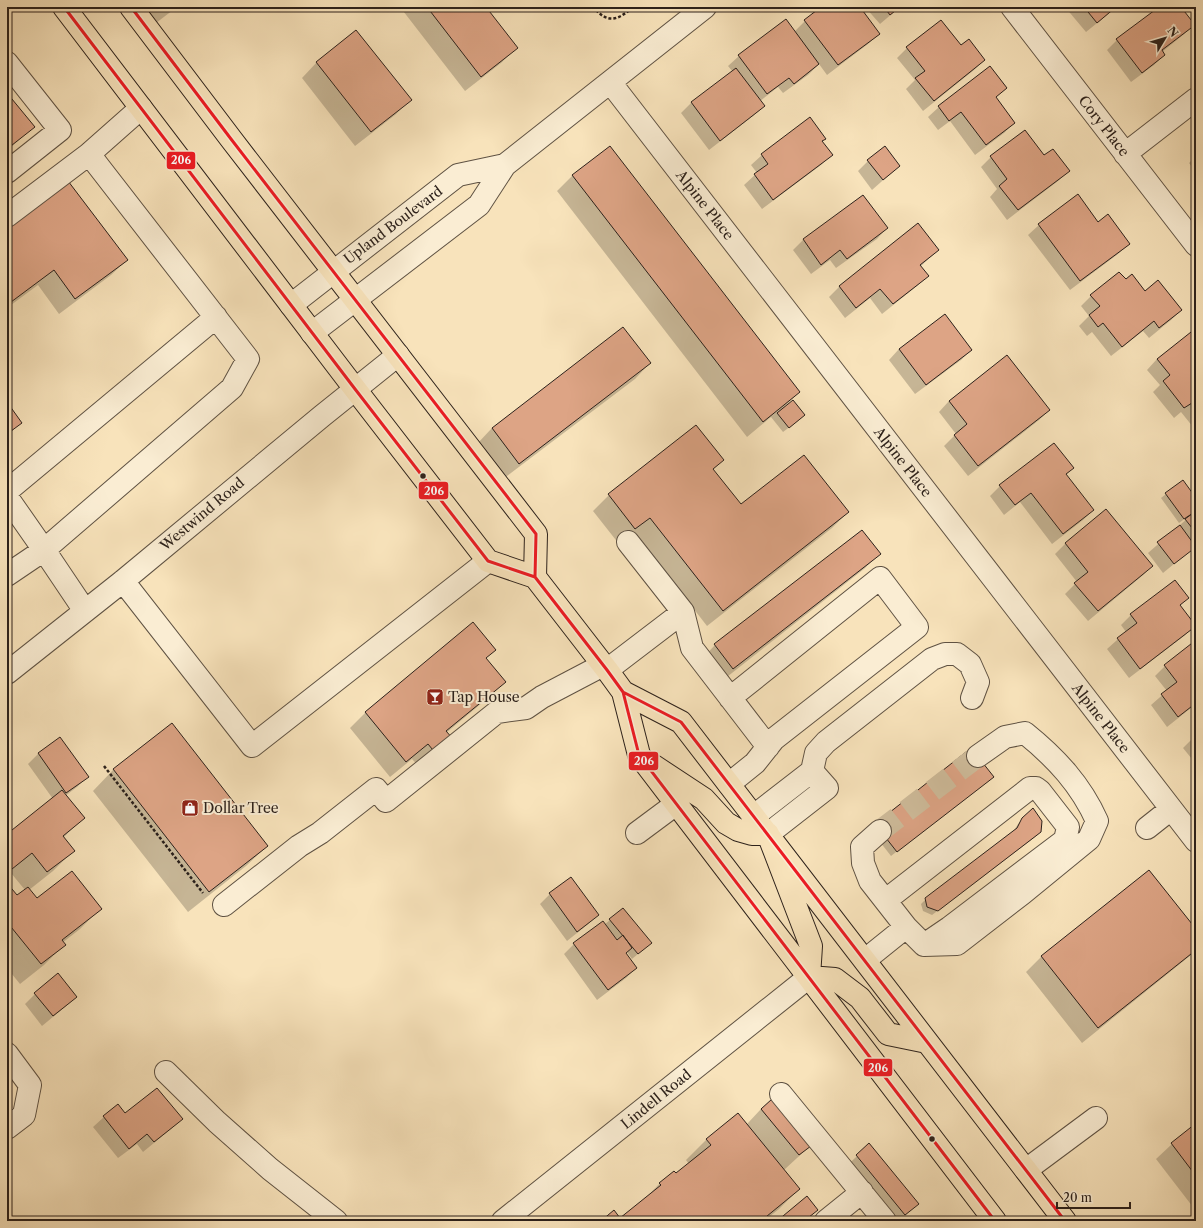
<svg xmlns="http://www.w3.org/2000/svg" width="1203" height="1228" font-family="'Libre Caslon Text',serif">
<style>
.shadow{fill:#0003}
.building{fill:#dda485;stroke:#2c211b}
.lines{fill:none;stroke-linecap:round;stroke-linejoin:round}
.minor-tunnel{stroke:#cfbc9b;stroke-width:22;stroke-dasharray:22 11;stroke-linecap:butt}
.minor-casing{stroke:#5f5243;stroke-width:24}
.major-casing{stroke:#2c211b;stroke-width:24}
.path{stroke:#2c211b;stroke-width:2.5;stroke-dasharray:3 2;stroke-linecap:butt}
.minor{stroke:#faedd3;stroke-width:22}
.major{stroke:#f8e3bb;stroke-width:22}
.bus-1-casing{stroke:#faedd3;stroke-width:6}
.bus-1{stroke:#ed1b24;stroke-width:3}
.bus-dot{fill:#2c211b;stroke:#faedd3;stroke-width:1.5}
.labels{text-anchor:middle;stroke-width:4;stroke-linejoin:round;paint-order:stroke}
.street-label{font-size:14px;fill:#2c211b;stroke:#faedd3}
.poi-label{font-size:14px;fill:#2c211b;stroke:#faedd3;text-anchor:start}
.line-badge{stroke:#faedd3;stroke-width:1.5}
.badge-label{font-size:11px;text-anchor:middle;font-weight:bold;fill:#fff}
</style>
<rect width="100%" height="100%" fill="#f8e3bb"/>
<filter id="stains"><feTurbulence type="fractalNoise" baseFrequency=".005" numOctaves="4"/><feColorMatrix values="0 0 0 0 .2 0 0 0 0 .09 0 0 0 0 .02 0 0 0 .5 -.17"/></filter>
<radialGradient id="worn" r=".72"><stop offset=".6" stop-color="#630" stop-opacity="0"/><stop offset="1" stop-color="#630" stop-opacity=".3"/></radialGradient>
<path class="shadow" d="M144 7H177L156 23Z
M400 7H484L516 48 501 63 465 91Z
M823 7H859L879 34 868 44 827 75 819 64 808 75 783 93 778 87 760 101 764 106 753 116 709 150 681 113 691 103 733 72 728 66 739 56 794 32 805 21Z
M865 7H900L880 24Z
M1065 7H1117L1086 32Z
M1161 7H1180L1194 25 1183 35 1162 52 1164 55 1154 65 1131 82 1107 50 1117 40Z
M961 46 984 60 974 70 923 111 906 89 915 80 897 58 907 48Z
M317 62 410 100 395 115 355 146 302 78Z
M1005 88 995 98 1014 123 1004 133 975 155 950 121 938 130 928 117 939 107Z
M7 95 33 127 7 151Z
M825 139 822 142 831 155 821 165 762 209 744 185 757 173 751 165 762 155Z
M610 147 799 392 785 406 799 420 783 432 771 417 747 437 557 191 572 176Z
M1044 156 1068 171 1058 181 1007 220 990 197 997 189 981 167 991 157Z
M1196 156V172L1189 163Z
M868 161 899 166 872 190 858 171Z
M863 196 887 228 877 239 836 268 830 260 811 274 793 250 803 240Z
M1077 196 1098 223 1129 244 1118 254 1070 290 1028 235 1039 225Z
M7 222 127 260 111 275 59 314 38 285 7 308Z
M918 225 938 250 920 267 927 276 917 286 882 314 870 298 845 318 829 297 839 287Z
M1126 280 1145 292 1181 310 1171 320 1149 338 1143 331 1111 356 1092 332 1087 336 1079 326 1089 316 1081 306 1091 296Z
M1196 340V425L1193 427 1181 412 1174 418 1153 392 1160 385 1147 370 1157 359Z
M899 349 971 350 961 360 915 394 889 360Z
M1007 356 1049 410 1039 420 968 476 944 446 956 434 939 412 949 401Z
M650 363 635 379 503 479 477 444 492 428Z
M7 404 21 422 7 436Z
M696 427 722 460 713 470 741 505 848 512 832 528 707 626 634 532 619 544 593 511 609 495Z
M1073 468 1066 475 1093 510 1083 520 1052 544 1020 502 1004 515 990 496 1000 486Z
M1166 494 1196 500V548L1192 552 1191 550 1163 573 1148 553 1188 518 1187 517 1179 523 1161 498Z
M1106 510 1152 566 1142 576 1088 621 1065 594 1077 582 1055 554 1065 544Z
M879 554 864 569 718 684 700 661 715 645Z
M1187 598 1180 606 1195 626 1184 636 1129 678 1107 649 1126 632 1121 625 1131 615Z
M1196 642V704L1167 727 1151 705 1167 691 1155 676 1165 666Z
M494 650 485 659 504 682 489 697 446 733 421 769 412 759 390 777 350 728 365 713Z
M172 724 267 846 246 866 188 912 93 791 113 770Z
M1196 735V764L1183 748Z
M60 739 87 777 77 787 65 796 83 818 63 838 73 851 53 871 29 890 37 900 100 909 80 929 62 943 64 945 44 965 20 984 7 968V885L16 897 25 890 11 873 7 876V835L53 799 28 764 38 754Z
M987 781 891 856 870 829Z
M1033 809 1040 832 1035 837 932 915 923 911 921 904 926 899 1013 832 1018 824Z
M1149 871 1196 931V951L1082 1043 1026 972 1041 957Z
M570 878 598 915 587 925 567 941 540 904 550 894Z
M610 920 645 948 632 959 627 952 625 954 636 968 626 978 597 1000 564 954 574 944 604 925Z
M35 994 76 997 65 1007 42 1026 25 1004Z
M117 1105 125 1115 182 1119 171 1129 143 1152 137 1144 118 1158 93 1127Z
M761 1109 810 1146 784 1170 799 1189 779 1209 764 1221H603L620 1220 641 1203 660 1183 676 1175 689 1164 686 1160 706 1140 738 1114 747 1124Z
M1196 1127V1211L1156 1159 1172 1144Z
M869 1145 917 1204 900 1221H882L841 1171Z"/>
<path class="building" d="M427 7H486L518 48 481 77Z
M821 7H860L880 34 838 65 804 20Z
M884 7H900L890 15Z
M1084 7H1116L1097 23Z
M1159 7H1181L1195 25 1162 50 1165 55 1142 73 1116 39Z
M786 19 819 64 794 84 789 78 767 94 738 55Z
M941 20 961 45 969 39 985 60 934 101 915 78 925 71 906 47Z
M356 30 412 100 371 132 316 62Z
M990 66 1007 88 996 97 1015 123 986 145 961 112 949 121 938 106Z
M736 68 765 106 720 141 691 102Z
M7 93 35 127 7 149Z
M810 117 826 139 822 141 833 155 773 200 754 174 768 164 761 154Z
M1025 130 1044 155 1053 149 1070 171 1018 210 999 186 1007 179 990 156Z
M610 146 800 392 763 422 572 175Z
M885 146 900 166 883 180 867 160Z
M65 177 128 260 75 299 54 270 7 305V220Z
M1078 194 1098 222 1108 214 1130 244 1080 281 1038 224Z
M863 195 888 228 847 259 840 250 821 265 803 239Z
M918 223 939 250 920 265 929 276 893 304 880 289 856 308 839 286Z
M1119 272 1126 279 1132 274 1145 291 1158 280 1182 310 1159 328 1154 321 1122 347 1103 323 1098 327 1089 315 1100 306 1090 295Z
M945 314 972 350 926 385 899 349Z
M623 327 651 363 519 464 492 428Z
M1191 332 1196 338V408L1192 403 1184 408 1163 381 1170 375 1157 359Z
M1007 355 1050 410 978 466 954 435 967 424 949 401Z
M793 400 805 415 789 428 777 413Z
M7 402 22 423 7 434Z
M696 425 724 460 713 469 741 504 804 455 849 512 723 611 650 518 635 529 608 494Z
M1054 443 1074 468 1066 474 1094 510 1063 534 1031 493 1015 505 999 485Z
M1183 480 1196 498V511L1184 519 1165 493Z
M1106 509 1153 566 1098 611 1074 583 1088 572 1065 543Z
M1196 511V533L1185 519Z
M1180 525 1196 547 1174 564 1157 542Z
M862 530 881 554 733 669 714 644Z
M1175 580 1189 598 1180 605 1196 626 1140 669 1117 638 1137 623 1130 614Z
M473 622 496 650 486 658 506 682 446 731 454 740 437 755 428 744 406 762 365 712Z
M1196 640V703L1178 717 1161 694 1177 682 1164 665Z
M172 723 268 846 209 892 113 769Z
M60 737 89 777 66 793 38 753Z
M971 748 994 777 897 852 875 824Z
M62 790 85 818 63 836 75 851 47 872 32 853 7 873V834Z
M1033 808 1042 821 1041 832 938 911 927 907 925 898 1017 828 1022 818Z
M1149 870 1196 929V950L1098 1028 1041 956Z
M72 871 102 909 62 940 66 945 41 964 7 922V883L17 895 28 887 37 898Z
M571 877 599 915 577 932 549 893Z
M623 908 652 943 638 954 609 919Z
M603 921 617 940 623 935 632 948 626 953 637 968 608 990 573 943Z
M58 973 77 997 53 1016 34 993Z
M157 1088 183 1119 154 1142 147 1134 129 1149 103 1116 118 1104 125 1113Z
M772 1099 811 1146 799 1155 761 1109Z
M738 1113 800 1189 761 1221H601L614 1210 620 1218 661 1185 659 1183 674 1171 676 1173 711 1145 706 1139Z
M1195 1124 1196 1125V1176L1171 1143Z
M869 1143 919 1204 905 1215 856 1155Z
M807 1196 818 1210 804 1221H777Z"/>
<g class="lines">
<path class="minor-tunnel" d="M880 831 978 756"/>
<defs>
<path id="minor" d="M1012 7 1196 245
M7 63 60 130 7 172
M610 82 1196 841
M1125 154 1196 99
M7 216 89 154
M291 305 458 175 505 165
M312 333 479 205 505 165 705 7
M7 491 216 317
M7 497 44 550 7 575
M628 542 683 612 692 648 768 747
M123 581 252 746 488 561
M85 611 44 550 232 388 248 359 89 154 141 108
M607 670 683 612
M7 673 123 581 322 416 398 355
M729 784 755 763 774 739 917 627 880 578 730 698
M754 816 812 771 816 753 826 742 932 659 945 654H957L970 664 978 682 972 698
M1147 828 1171 809
M880 831 862 847 863 863 870 881 906 927 924 945 949 928 1065 840 1068 827 1040 791 1036 788H1030L886 900
M637 833 676 804
M768 834 827 788 812 771
M224 905 299 846 320 833 376 789 386 801 497 712 526 708 542 697 603 665
M924 945 957 944 1023 893 1089 839 1097 821C1081 785 1056 758 1025 733L1005 737 978 756
M865 960 906 927
M7 1054 30 1085 24 1115 7 1128
M166 1072 217 1122 270 1169 336 1221
M781 1094 885 1221
M1026 1170 1096 1118
M503 1221 809 977
M826 1221 862 1192"/>
<path id="major" d="M64 7 355 389 488 561 535 577 607 670 623 692 639 755 995 1221
M131 7 231 139 536 534 535 577
M623 692 681 722 1065 1221
M654 766 704 799 726 823 738 830 752 834H768L811 946 809 977
M809 977 835 979 860 998 888 1034 927 1042"/>
</defs>
<use href="#minor" class="minor-casing"/>
<use href="#major" class="major-casing"/>
<path class="path" d="M596 10C609 24 619 19 632 8
M104 766 203 893"/>
<use href="#minor" class="minor"/>
<use href="#major" class="major"/>
<defs>
<path id="bus-1" d="M64 7 355 389 488 561 535 577 607 670 623 692 639 755 995 1221
M131 7 231 139 536 534 535 577
M623 692 681 722 1065 1221"/>
</defs>
<use href="#bus-1" class="bus-1-casing"/>
<use href="#bus-1" class="bus-1"/>
</g>
<defs>
<symbol id="bar-square" viewBox="-11 -11 22 22"><rect x="-9" y="-9" width="18" height="18" rx="4" fill="#8f2418" stroke="#faedd3"/><path d="M-6-5H6L.8 .8V4.5H3.5V6h-7V4.5H-.8V.8Z" fill="#fff"/></symbol>
<symbol id="shop-square" viewBox="-11 -11 22 22"><rect x="-9" y="-9" width="18" height="18" rx="4" fill="#8f2418" stroke="#faedd3"/><path d="M-5-2.5h2.3a2.7 3.5 0 0 1 5.4 0H5L5.5 6h-11ZM-1.5-2.5h3a1.5 2.3 0 0 0-3 0Z" fill="#fff"/></symbol>
</defs>
<g fill-rule="evenodd">
<use href="#bar-square" x="425" y="687" width="20" height="20"/>
<use href="#shop-square" x="180" y="798" width="20" height="20"/>
</g>
<g class="bus-dot">
<circle cx="423" cy="476" r="3.5"/>
<circle cx="932" cy="1139" r="3.5"/>
</g>
<g class="labels">
<g class="street-label">
<text transform="translate(1104 126) rotate(52)" y="5">Cory Place</text>
<text transform="translate(705 205) rotate(52)" y="5">Alpine Place</text>
<text transform="translate(393 225) rotate(-37)" y="5">Upland Boulevard</text>
<text transform="translate(903 462) rotate(52)" y="5">Alpine Place</text>
<text transform="translate(202 514) rotate(-40)" y="5">Westwind Road</text>
<text transform="translate(1101 718) rotate(52)" y="5">Alpine Place</text>
<text transform="translate(656 1099) rotate(-39)" y="5">Lindell Road</text>
</g>
<g class="poi-label">
<text x="448" y="702">Tap House</text>
<text x="203" y="813">Dollar Tree</text>
</g>
</g>
<g class="line-badge">
<rect x="166" y="151" width="30" height="19" rx="4" fill="#ed1b24"/>
<rect x="418" y="481" width="31" height="19" rx="4" fill="#ed1b24"/>
<rect x="628" y="751" width="31" height="20" rx="4" fill="#ed1b24"/>
<rect x="863" y="1058" width="30" height="19" rx="4" fill="#ed1b24"/>
</g>
<g class="badge-label">
<text x="181" y="164">206</text>
<text x="434" y="495">206</text>
<text x="644" y="765">206</text>
<text x="878" y="1072">206</text>
</g>
<rect width="1203" height="1228" fill="none" stroke="#f8e3bb" stroke-width="24"/>
<rect x="8" y="8" width="1187" height="1212" fill="none" stroke="#2c211b" stroke-width="2"/>
<rect x="12" y="12" width="1179" height="1204" fill="none" stroke="#2c211b"/>
<g transform="translate(1165 38) rotate(52)" stroke="#faedd3" stroke-width="3" paint-order="stroke">
<path d="M0-3L7 15L0 10L-7 15Z" fill="#2c211b"/>
<text y="-6" font-size="11" font-weight="bold" text-anchor="middle" fill="#2c211b">N</text>
</g>
<path d="M1057 1202v6h73v-6" fill="none" stroke="#2c211b" stroke-width="2"/>
<text x="1063" y="1202" font-size="12" fill="#2c211b" stroke="#faedd3" stroke-width="3" paint-order="stroke">20 m</text>
<rect width="100%" height="100%" filter="url(#stains)"/>
<rect width="100%" height="100%" fill="url(#worn)"/>
</svg>
